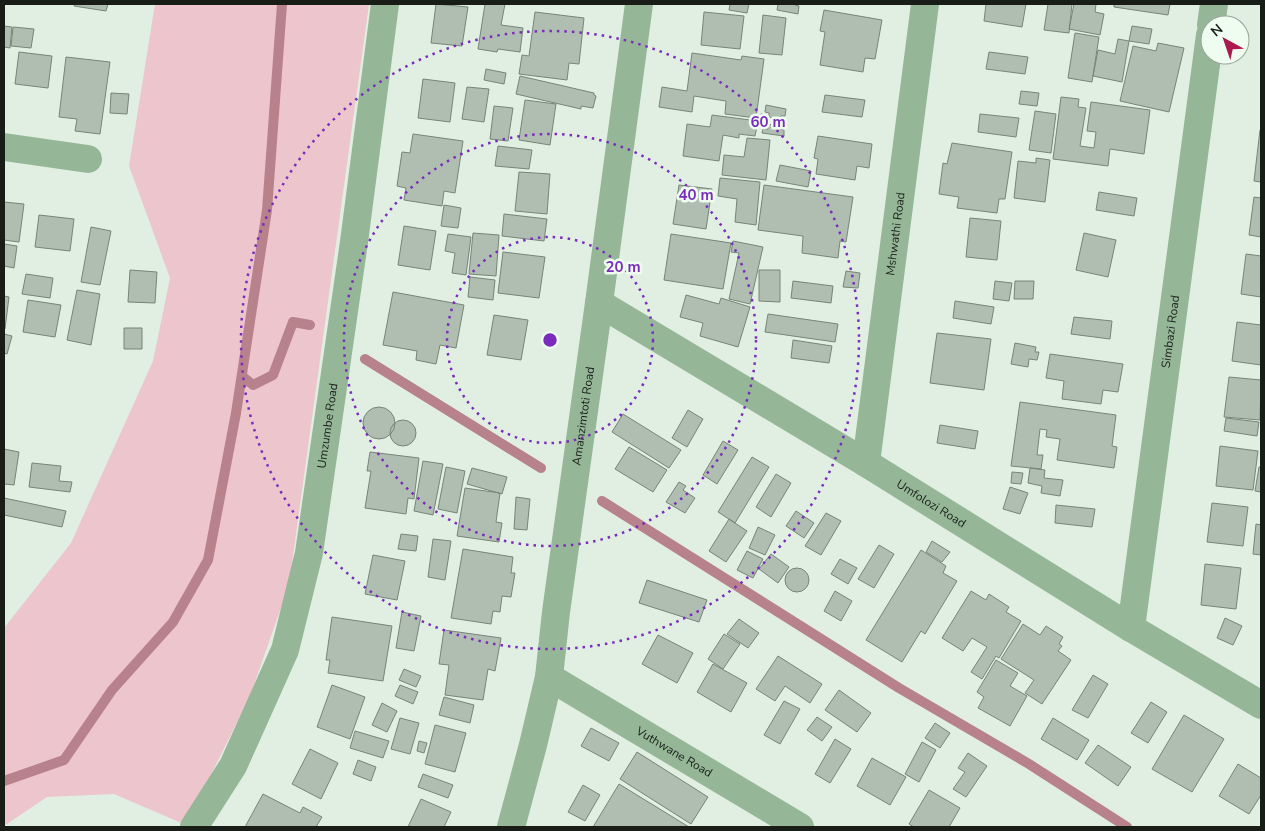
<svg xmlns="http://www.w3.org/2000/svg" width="1265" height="831" font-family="'Nunito Sans',sans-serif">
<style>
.green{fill:#edc5cc}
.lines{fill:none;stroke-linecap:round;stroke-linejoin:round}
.stream{stroke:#b7828c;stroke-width:10}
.building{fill:#b0beb1;stroke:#778478}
.street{stroke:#95b798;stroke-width:28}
.ring{fill:none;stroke:#7b2cbf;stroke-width:2.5;stroke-dasharray:2.5 5}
.labels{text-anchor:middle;stroke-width:5;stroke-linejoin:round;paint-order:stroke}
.street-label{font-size:12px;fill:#181d18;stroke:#eefdef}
.centre{fill:#7b2cbf;stroke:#eefdef;stroke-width:2.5}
.ring-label{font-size:15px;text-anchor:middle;font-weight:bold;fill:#7b2cbf;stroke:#eefdef;stroke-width:5;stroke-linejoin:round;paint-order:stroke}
</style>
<rect width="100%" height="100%" fill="#e1efe2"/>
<path class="green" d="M155 4H369L289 585 250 696 186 825 114 794 47 797 4 826V628L71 543 153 361 170 278 129 166Z"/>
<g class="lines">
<path class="stream" d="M365 359 541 468
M242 376 253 385 273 375 293 322 310 325
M602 501 899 688 1029 764 1127 827
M4 781 64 760 112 690 173 622 208 560 236 413 267 210 282 4"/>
</g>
<path class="building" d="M75 4H108L106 11 74 6Z
M436 4 468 7 462 46 431 43Z
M485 4H505L501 25 523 28 520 52 498 49 497 52 478 49Z
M730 4H749L747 13 729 10Z
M778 4H796L795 5 799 6 798 14 777 10Z
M986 4H1026L1022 27 984 21Z
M1048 4H1072L1069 33 1044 30Z
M1074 4H1096L1095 12 1104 14 1100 35 1069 29Z
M1114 4H1170L1168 15 1114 7Z
M824 10 882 20 875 59 865 58 863 72 820 65 825 32 820 31Z
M535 12 584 18 579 64 569 63 567 80 519 74 522 55 529 56Z
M704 12 744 16 740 49 701 45Z
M763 15 786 18 782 55 759 53Z
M4 26 12 27 10 48 4 47Z
M1132 26 1152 29 1149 44 1129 41Z
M13 27 34 29 31 48 11 46Z
M1075 33 1099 37 1092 82 1068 78Z
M1118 39 1129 41 1122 82 1093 76 1098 50 1115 54Z
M1158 43 1184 48 1169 112 1120 101 1133 46 1156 51Z
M19 52 52 56 48 88 15 84Z
M989 52 1028 57 1025 74 986 69Z
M692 53 741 60 742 56 764 59 756 118 725 114 726 101 694 96 692 112 659 107 662 87 687 91Z
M66 57 110 62 100 134 75 131 77 119 59 117Z
M486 69 506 73 504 84 484 80Z
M520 76 594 93V95L596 96 593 108 581 106V109L516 94Z
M423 79 455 83 450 122 418 118Z
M467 87 489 89 484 122 462 119Z
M1021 91 1039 93 1037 106 1019 104Z
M111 93 129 94 127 114 110 113Z
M825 95 865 100 862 117 822 112Z
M1061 97 1079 99 1078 107 1086 108 1080 146 1094 148 1096 132 1087 131 1091 102 1150 110 1144 154 1110 149 1108 166 1053 159Z
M525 100 556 104 550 145 519 140Z
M766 105 786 109 785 116H781L780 119 769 117V113L765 112Z
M494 106 513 108 508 141 490 139Z
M1035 111 1056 114 1051 153 1029 150Z
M980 114 1019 118 1016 137 978 132Z
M712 115 758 121 755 136 739 134V138L723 135 719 161 683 156 687 124 710 127Z
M768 124 780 126 779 129 784 130V136L762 133 763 129H768Z
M1260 130H1261V182L1254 181Z
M413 134 463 141 455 193 444 191 442 206 404 200 406 188 397 186 402 152 410 153Z
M818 136 872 144 869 168 857 166 855 180 816 174 818 159 814 158Z
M747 138 770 140 766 180 722 175 724 155 744 157Z
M952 143 1012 152 1005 199H999L997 213 957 208 959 197 939 194 943 163 947 164Z
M498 146 532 150 529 169 495 166Z
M1036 158 1050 160 1045 202 1014 198 1018 161 1036 163Z
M780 165 811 171 808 187 776 181Z
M519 172 550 174 547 214 515 211Z
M720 178 760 182 756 225 735 222 737 199 718 196Z
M679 185 712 189 706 229 673 224Z
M764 185 853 197 846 242 840 241 838 258 802 253 803 236 758 230Z
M1099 192 1137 198 1134 216 1096 210Z
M1254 197 1261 198V237L1249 235Z
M4 202 24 204 19 242 4 240Z
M444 205 461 208 458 228 441 226Z
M504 214 547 219 544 241 502 236Z
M39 215 74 219 70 251 35 247Z
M970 218 1001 221 997 260 966 257Z
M404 226 436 231 430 270 398 265Z
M91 227 111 231 100 285 81 282Z
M473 233 499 235 496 276 469 274Z
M1084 233 1116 240 1108 277 1076 270Z
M448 234 471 237 466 275 452 273 455 253 445 251Z
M671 234 731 243 723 289 664 280Z
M733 241 763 247 750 304 729 299 739 253 731 252Z
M4 244 17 246 14 268 4 266Z
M503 252 545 257 539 298 498 293Z
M1246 254 1261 256V297L1241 294Z
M130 270 157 272 155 303 128 302Z
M759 270H780V302L759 301Z
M846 271 860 273 858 288 843 287Z
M26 274 53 278 50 298 22 294Z
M470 277 495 280 493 300 468 297Z
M793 281 833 286 831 303 791 298Z
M995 281 1012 283 1009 301 993 299Z
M1015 281H1034L1033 299H1014Z
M77 290 100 294 91 345 67 340Z
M393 292 464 305 456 348 440 345 436 364 416 360 417 351 383 345Z
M686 295 719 304 721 298 750 307 738 347 700 336 703 323 680 317Z
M4 296 9 297 5 329H4Z
M28 300 61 305 55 337 23 332Z
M955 301 994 307 991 324 953 318Z
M768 314 838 324 835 342 765 332Z
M494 315 528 320 521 360 487 355Z
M1074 317 1112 321 1110 339 1071 334Z
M1237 322 1261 325V365L1232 361Z
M124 328H142V349H124Z
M937 333 991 339 984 390 930 383Z
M4 334 12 336 7 354 4 353Z
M793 340 832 346 829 363 791 358Z
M1015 343 1036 347 1035 352H1039L1037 360 1029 359 1028 367 1011 364Z
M1050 354 1123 364 1118 392 1103 390 1101 404 1062 399 1064 381 1046 378Z
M1229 377 1261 380 1260 420 1224 417Z
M1020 402 1116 415 1112 446 1117 447 1114 468 1057 460 1060 439 1046 437 1047 430 1040 429 1037 455H1043L1041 469 1011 466Z
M363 423a16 16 0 1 1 32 0a16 16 0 1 1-32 0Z
M688 410 703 419 687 447 672 438Z
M623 414 681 450 669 468 612 432Z
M1226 418 1259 422 1257 436 1224 431Z
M390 433a13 13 0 1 1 26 0a13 13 0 1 1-26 0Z
M940 425 978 431 975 449 937 443Z
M723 441 738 450 717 484 703 475Z
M1220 446 1258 451 1253 490 1216 486Z
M629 447 667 470 653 492 615 469Z
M4 449 19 452 14 485 4 484Z
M370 452 419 458 414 499 408 498 406 514 365 508 371 471H367Z
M752 457 769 467 735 523 718 512Z
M423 461 443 464 433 515 414 511Z
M32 463 61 466 59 481 72 482 70 492 29 487Z
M446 467 465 471 457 513 438 509Z
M1259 467H1261V492L1255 491Z
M472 468 507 477 502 494 467 484Z
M1030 468 1045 470 1044 478 1063 480 1060 496 1041 493 1042 486 1028 483Z
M1012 472 1023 473 1021 484 1011 483Z
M776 474 791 483 771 517 756 507Z
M679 482 686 486 683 490 695 498 685 513 666 502Z
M1010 487 1028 493 1020 514 1003 509Z
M465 488 500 493 496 522 502 523 499 542 457 536Z
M516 497 530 499 527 530 514 529Z
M4 498 66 511 62 527 4 515Z
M1212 503 1248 507 1243 546 1207 542Z
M1056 505 1095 509 1092 527 1055 523Z
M796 511 814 523 804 538 786 526Z
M826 513 841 521 821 555 805 546Z
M729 519 747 531 726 562 709 551Z
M1256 524 1261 525V555L1253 554Z
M758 527 775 535 765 555 749 548Z
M401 534 418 536 416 551 398 549Z
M433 539 451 541 445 580 428 577Z
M932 541 950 552 942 562 926 552Z
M879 545 894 554 874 588 858 579Z
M463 549 513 557 511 573H515L511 597 502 596 500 612 493 611 491 624 451 618Z
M921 550 946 566 943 573 957 581 925 634 921 631 902 662 866 640Z
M747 551 763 559 753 578 737 570Z
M771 554 789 567 778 583 759 569Z
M373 555 405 561 397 600 365 594Z
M840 559 857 568 848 584 831 574Z
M1205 564 1241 568 1236 609 1201 605Z
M785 580a12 12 0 1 1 24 0a12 12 0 1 1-24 0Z
M647 580 707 600 699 622 639 603Z
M835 591 852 601 841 621 824 611Z
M971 591 986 600 989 594 1009 607 1006 612 1021 621 999 658 996 656 982 679 971 672 987 647 972 638 963 651 942 638Z
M402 612 421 616 414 651 396 648Z
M332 617 392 626 383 681 328 673 330 660H326Z
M1225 618 1242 626 1233 645 1217 638Z
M739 619 759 633 748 648 727 634Z
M1023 624 1040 635 1046 626 1063 637 1059 644 1062 646 1058 651 1071 660 1042 704 1025 693 1034 680 1001 659Z
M444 630 501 638 495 671 488 669 483 700 445 695 449 665 439 664Z
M724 634 740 644 723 669 708 659Z
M658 635 693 653 677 683 642 664Z
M778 656 822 684 810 703 785 686 775 701 756 689Z
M996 660 1018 673 1010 686 1027 696 1010 726 978 708 984 697 977 692Z
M713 664 747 683 731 712 697 692Z
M404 669 421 676 416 687 399 680Z
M1093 675 1108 684 1088 718 1072 710Z
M332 685 365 697 350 739 317 727Z
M400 685 418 692 413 704 395 696Z
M839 690 871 713 857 732 825 710Z
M444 697 474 705 470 723 439 715Z
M784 701 800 709 780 744 764 735Z
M1151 702 1167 712 1148 743 1131 733Z
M382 703 397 711 387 732 372 725Z
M1184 715 1224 739 1192 792 1152 769Z
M817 717 832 727 822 741 807 730Z
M400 718 419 723 410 754 391 749Z
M1053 718 1089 740 1077 760 1041 739Z
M935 723 950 733 940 748 925 738Z
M435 725 466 733 455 772 425 764Z
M591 728 619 743 609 761 581 746Z
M355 731 389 741 383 758 350 748Z
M835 739 851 749 830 783 815 774Z
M419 741 427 743 424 753 417 751Z
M922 742 936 750 919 782 905 774Z
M1098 745 1131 767 1118 786 1085 763Z
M310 749 338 763 321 799 292 784Z
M637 752 708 797 691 824 620 779Z
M968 753 987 766 966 797 953 789 965 772 958 768Z
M872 758 906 777 890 805 857 786Z
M358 760 376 767 371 781 353 774Z
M1238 764 1261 778V795L1249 814 1219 796Z
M423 774 453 785 448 798 418 787Z
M619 784 689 827H593Z
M583 785 600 795 585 821 568 812Z
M929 790 960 808 949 827H914L909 824Z
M263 794 300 813 303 807 322 817 316 827H245Z
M421 799 451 812 444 827H408Z"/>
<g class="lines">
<g class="street">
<path d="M1211 25 1214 4"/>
<path d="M4 147 88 159"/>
<path id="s1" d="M599 303 866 463 1131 628 1261 705"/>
<path id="s2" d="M866 463 925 4"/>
<path id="s3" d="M1131 628 1210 35"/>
<path id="s4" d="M549 677 800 827"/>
<path id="s5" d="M194 827 233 766 285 650 309 553 354 242 385 4"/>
<path id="s6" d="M511 827 533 745 549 677 556 612 599 303 639 4"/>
</g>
</g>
<g class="ring">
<circle cx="550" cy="340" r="103"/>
<circle cx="550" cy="340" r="206"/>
<circle cx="550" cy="340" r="309"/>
</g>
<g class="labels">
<g class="street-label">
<text dy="4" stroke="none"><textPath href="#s2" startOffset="231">Mshwathi Road</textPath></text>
<text dy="4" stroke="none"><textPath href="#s3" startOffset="299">Simbazi Road</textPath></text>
<text dy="4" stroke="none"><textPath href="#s6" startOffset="418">Amanzimtoti Road</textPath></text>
<text dy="4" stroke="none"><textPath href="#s5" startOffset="428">Umzumbe Road</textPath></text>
<text dy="4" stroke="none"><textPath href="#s1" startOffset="388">Umfolozi Road</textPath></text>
<text dy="4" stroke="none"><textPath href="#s4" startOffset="146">Vuthwane Road</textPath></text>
</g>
</g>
<circle cx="550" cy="340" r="8" class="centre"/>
<g class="ring-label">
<text x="768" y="127">60 m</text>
<text x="696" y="200">40 m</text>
<text x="623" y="272">20 m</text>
</g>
<rect width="1265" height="831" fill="none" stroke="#181d18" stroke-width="10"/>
<g transform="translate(1225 40) rotate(320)"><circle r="24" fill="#eefdef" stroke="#98a399"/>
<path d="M0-4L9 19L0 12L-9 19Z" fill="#ab1950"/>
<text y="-8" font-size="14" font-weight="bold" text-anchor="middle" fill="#181d18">N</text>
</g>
</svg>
